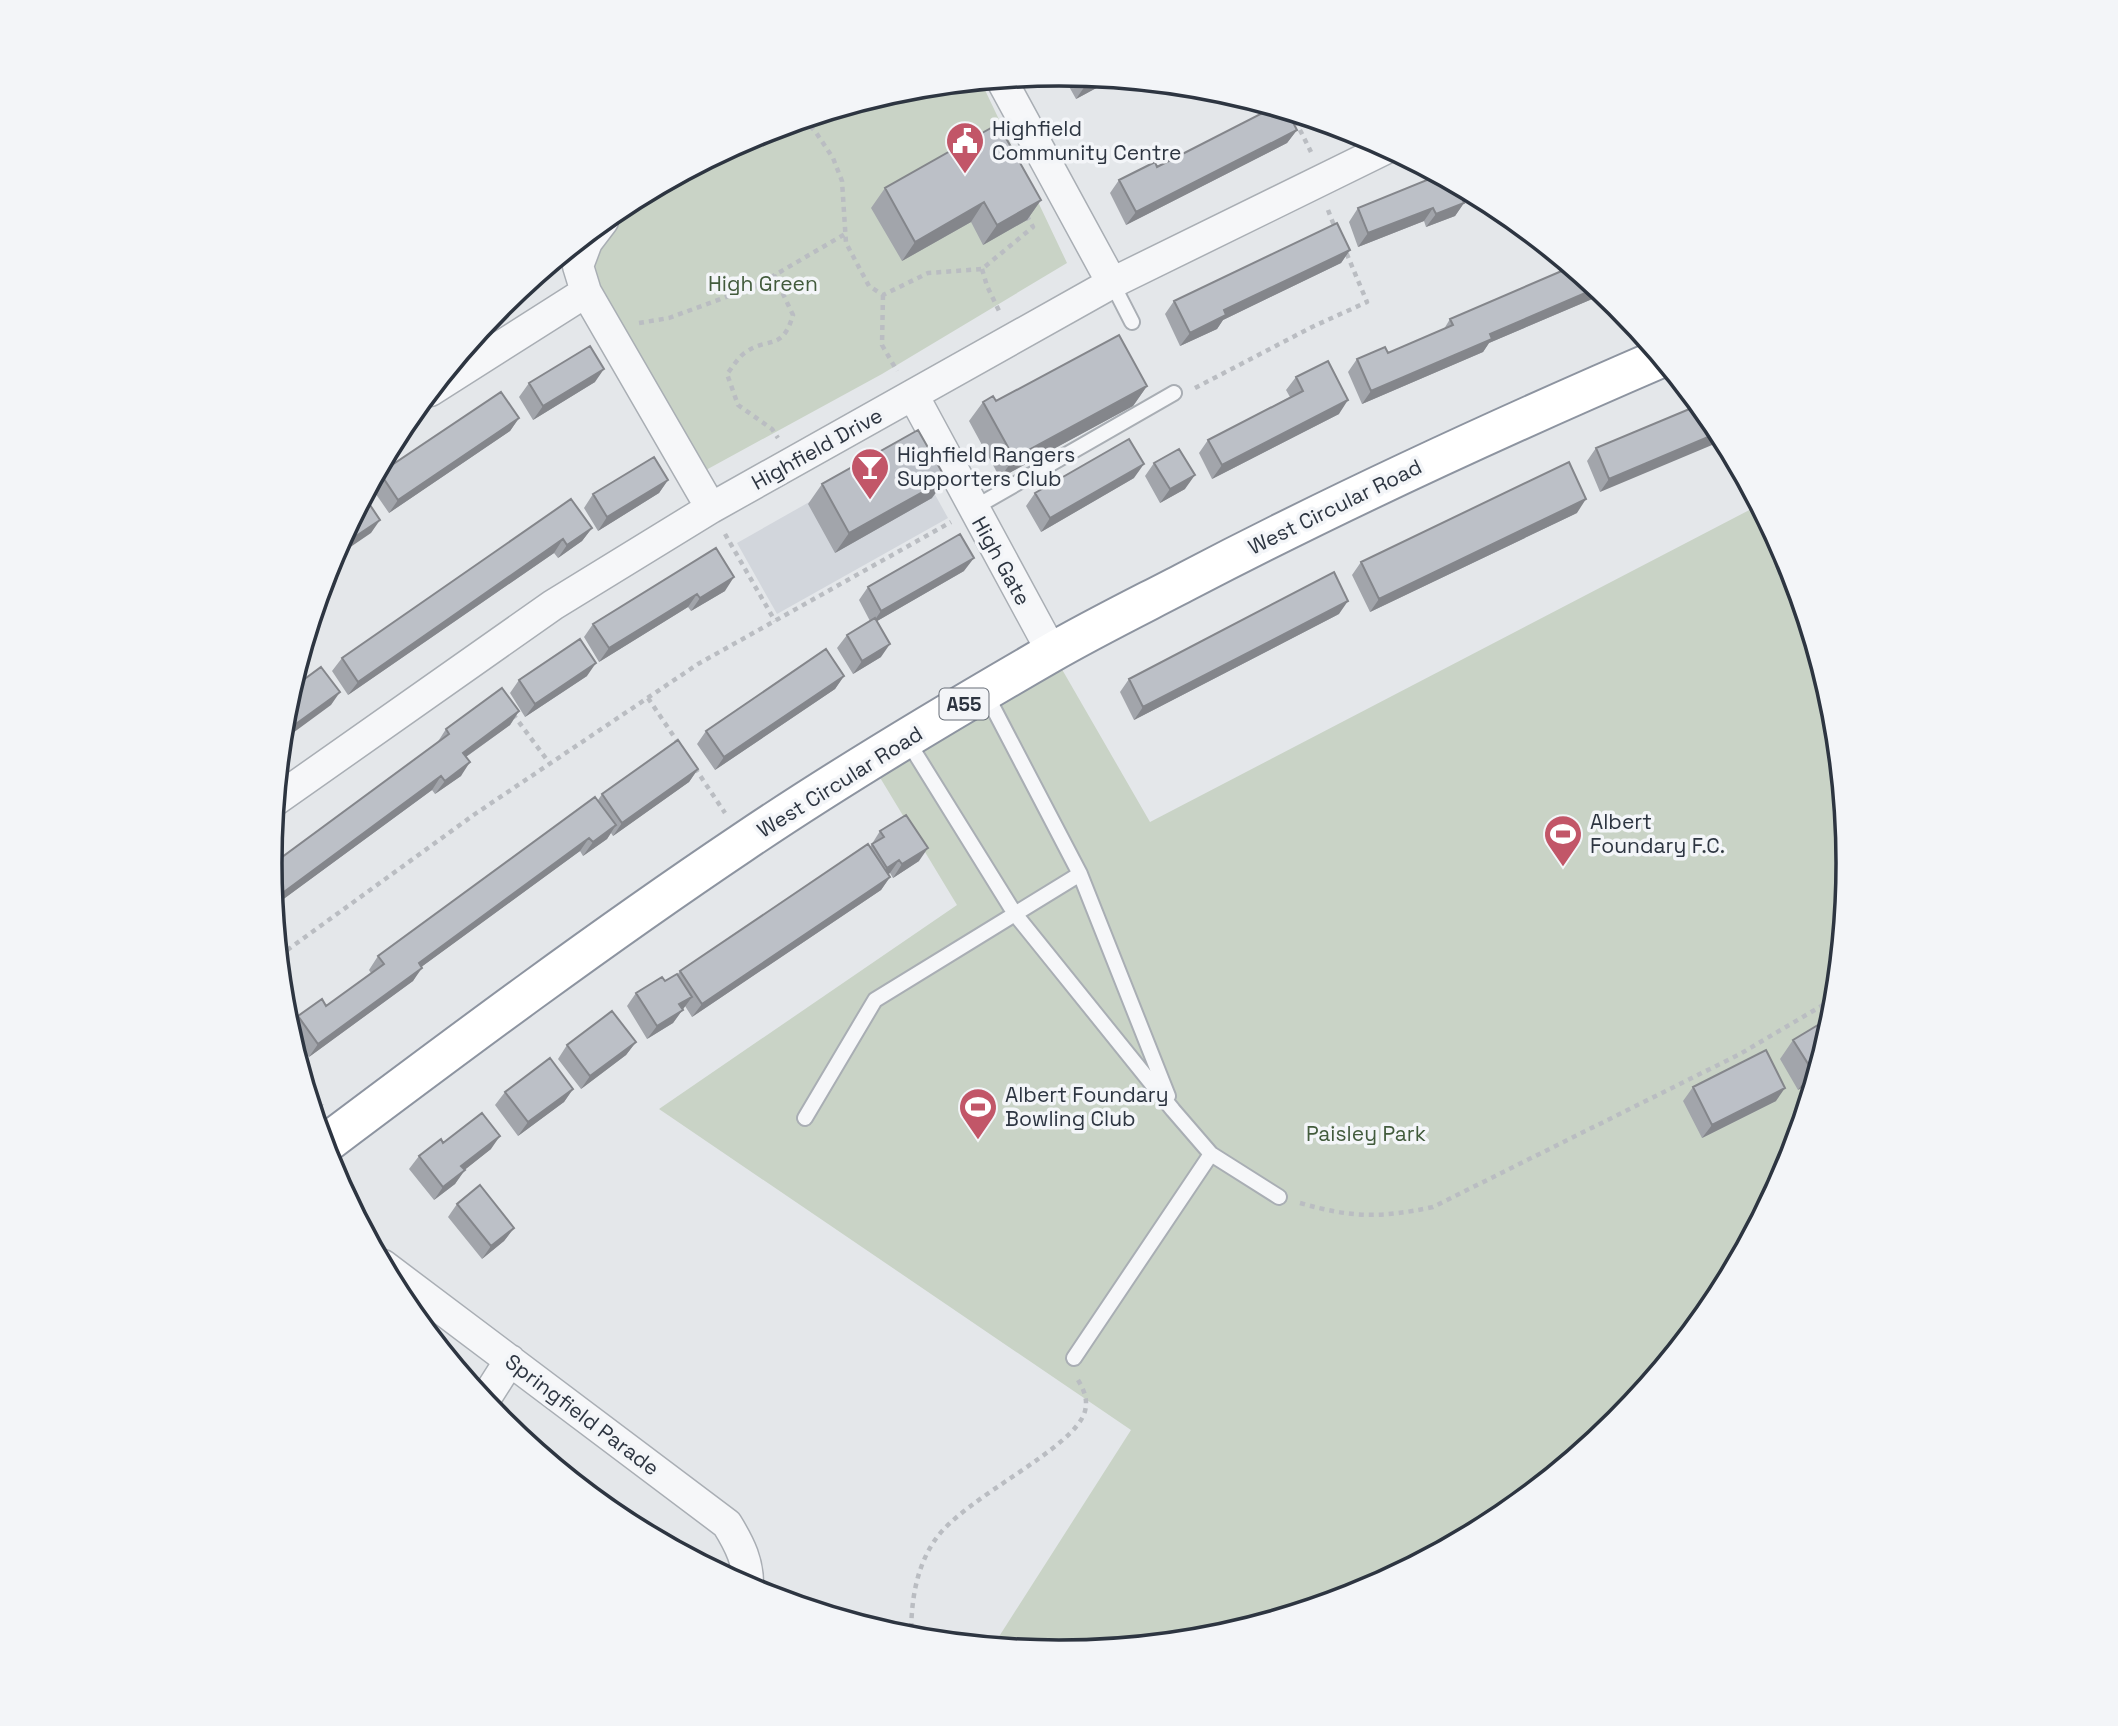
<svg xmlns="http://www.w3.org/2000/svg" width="2118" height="1726" font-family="'Space Grotesk',sans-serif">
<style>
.built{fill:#d2d6dc}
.green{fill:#c9d3c6}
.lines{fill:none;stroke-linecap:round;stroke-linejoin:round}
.service-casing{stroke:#a9aeb4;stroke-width:18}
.minor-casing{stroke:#a9aeb4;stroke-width:33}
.trunk-casing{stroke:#8d94a0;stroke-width:42}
.path{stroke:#babdc2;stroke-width:4.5;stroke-dasharray:5 5;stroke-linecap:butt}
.service{stroke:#f6f7f9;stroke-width:14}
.minor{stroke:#f6f7f9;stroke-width:30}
.trunk{stroke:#fff;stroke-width:38}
.wall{fill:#a2a5ab}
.shaded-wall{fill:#84868b}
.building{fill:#bcc0c7;stroke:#84868b;stroke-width:2}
.labels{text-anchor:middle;stroke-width:7;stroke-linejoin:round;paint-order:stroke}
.shield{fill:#f3f5f8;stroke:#686f78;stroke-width:2}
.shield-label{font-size:19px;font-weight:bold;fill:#2d3541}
.poi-label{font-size:21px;fill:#2d3541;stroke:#f3f5f8;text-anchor:start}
.park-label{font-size:21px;fill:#425b3c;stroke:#f3f5f8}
.street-label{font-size:21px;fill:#2d3541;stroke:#f3f5f8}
.rim{fill:none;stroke:#2d3541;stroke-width:3.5}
</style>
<rect width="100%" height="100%" fill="#e4e7ea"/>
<path class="built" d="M908 446 948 518 777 614 737 543Z"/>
<path class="green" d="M976 82 985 90 1067 263 882 374 706 470 589 270 622 213 657 187 757 133 905 89Z
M1759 505 1789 561 1833 709 1848 863 1833 1017 1788 1165 1715 1302 1617 1422 1567 1463 1562 1460 1551 1475 1497 1520 1361 1593 1213 1637 1059 1652 993 1646 1131 1430 659 1109 957 905 870 761 1052 652 1150 822Z"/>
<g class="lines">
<defs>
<path id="service" d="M1112 283 1132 322
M972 509 1174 393
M986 694 1080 874 1168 1096
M907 740 1015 914 1173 1110 1211 1154 1279 1197
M805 1118 875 1000 1080 874
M1074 1358 1211 1154"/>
<path id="minor" d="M1001 79 1112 283
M603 221 587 242 578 266 586 292 711 508
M430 391 586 292
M913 395 1052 652
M276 800 553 605 711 508 1112 283 1387 148
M383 1265 727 1524C740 1545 749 1563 748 1588
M484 1401 510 1360"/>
<path id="trunk" d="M324 1145C461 1042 599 939 742 843 841 776 945 714 1049 654 1094 628 1141 605 1187 581 1342 500 1501 427 1661 358"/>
</defs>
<use href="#service" class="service-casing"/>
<use href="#minor" class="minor-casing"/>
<use href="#trunk" class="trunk-casing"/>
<path class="path" d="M1291 112 1311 152
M803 119 815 131 833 158 842 181 846 243 869 286 883 295 928 273 982 269 1033 227 1027 216
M1328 210 1335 228
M982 269 987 286 1000 313
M774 275 793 315C782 352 769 336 746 352 739 356 732 368 727 374L738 405 772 429 778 438
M883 295 882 345 897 371
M639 323 669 318 756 286 845 234
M1195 388 1312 327 1367 302 1346 252
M725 534 775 621
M648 698 679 744
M513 714 550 764
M695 768 725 813
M279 956 475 814 698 664 951 522
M304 1081 322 1106
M1300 1203C1352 1218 1381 1218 1433 1207L1740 1054 1835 998
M911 1638C911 1604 915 1569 935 1540 964 1497 1075 1449 1085 1411 1088 1399 1084 1390 1078 1380"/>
<use href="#service" class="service"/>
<use href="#minor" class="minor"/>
<use href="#trunk" class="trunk"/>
</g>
<path class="wall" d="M1062 74 1113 79 1076 99Z
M1297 130 1287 143 1126 225 1110 193 1119 180 1157 167Z
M885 188 1041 200 1027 220 983 245 971 222 902 261 871 208Z
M1471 193 1462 196 1464 203 1455 216 1426 227 1424 221 1358 247 1349 222 1358 208Z
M1350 250 1341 263 1223 320 1217 329 1180 346 1165 314 1174 301Z
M1571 267 1604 294 1489 343 1483 352 1362 404 1348 372 1357 359 1388 353 1444 329 1450 319Z
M1296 377 1339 414 1212 479 1199 453 1208 440 1290 397 1286 390Z
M595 382 533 420 519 397 529 383Z
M1147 386 1133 406 1000 478 969 421 983 402 996 401Z
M1699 405 1600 492 1587 461 1596 448Z
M519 418 510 431 389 513 371 487 380 473Z
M1154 463 1185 489 1160 503 1145 476Z
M1134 478 1041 532 1026 506 1035 493Z
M668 480 659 493 598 531 584 508 593 494Z
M822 484 932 498 835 553 808 504Z
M571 499 592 528 582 541 558 558 554 553 348 695 332 671 342 658Z
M1577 513 1370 612 1352 575 1361 562Z
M716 548 725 591 691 611 688 607 599 662 584 637 593 624Z
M964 571 877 621 881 657 853 674 837 648 847 635 870 621 859 600 868 587Z
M1339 614 1134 720 1120 692 1129 679Z
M587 676 525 717 510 693 519 680Z
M844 676 835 689 715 770 697 744 706 731Z
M519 711 510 725 466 757 461 776 435 794 432 790 274 906 270 866 437 743 446 729Z
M698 769 689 782 613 836 611 833 607 839 583 856 580 851 421 967 413 981 309 1057 289 1030 298 1016 326 1006 371 973 369 970 378 956 598 800 602 794Z
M880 831 919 861 893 878 890 873 888 874 890 877 881 890 692 1017 685 1006 673 1023 647 1039 627 1006 636 993 677 975 680 971 870 847Z
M1833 1016 1814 1080 1798 1090 1780 1059 1793 1040Z
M636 1042 626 1055 581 1089 558 1059 567 1045Z
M1693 1087 1776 1101 1702 1138 1683 1101Z
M573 1089 564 1102 518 1136 495 1105 505 1092Z
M443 1143 491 1149 464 1170 455 1184 434 1200 409 1169 419 1156Z
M457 1204 514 1228 504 1241 482 1259 448 1217Z"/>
<path class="shaded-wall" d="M1100 78 1113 79 1076 99 1085 86Z
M1297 130 1287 143 1126 225 1136 212Z
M1461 187 1471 193 1449 201 1458 188Z
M1041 200 1027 220 983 245 997 225Z
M984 202 971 222 902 261 915 242Z
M1464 203 1455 216 1426 227 1436 214Z
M1433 208 1424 221 1358 247 1368 233Z
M1350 250 1341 263 1223 320 1217 329 1180 346 1190 333 1224 310Z
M1597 288 1604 294 1489 343 1483 352 1362 404 1371 391 1490 334Z
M604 369 595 382 533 420 543 406Z
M1147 386 1133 406 1000 478 1014 458Z
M1348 400 1339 414 1212 479 1222 465Z
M519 418 510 431 389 513 398 500Z
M1720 432 1724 440 1600 492 1609 479Z
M1144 464 1134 478 1041 532 1050 518Z
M1195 475 1185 489 1160 503 1170 489Z
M946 479 932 498 835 553 849 533Z
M668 480 659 493 598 531 607 517Z
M1586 499 1577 513 1370 612 1379 599Z
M380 520 371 533 330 561 335 550Z
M592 528 582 541 558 558 567 545Z
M563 539 554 553 348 695 358 682Z
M974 558 964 571 872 624 881 611Z
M734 577 725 591 691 611 700 598Z
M697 594 688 607 599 662 609 648Z
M1348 601 1339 614 1134 720 1143 707Z
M890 644 881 657 853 674 862 661Z
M596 663 587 676 525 717 535 704Z
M844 676 835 689 715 770 724 757Z
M340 692 331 705 282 741V734Z
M519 711 510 725 453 766 463 753Z
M470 762 461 776 435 794 445 781Z
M698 769 689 782 613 836 622 823Z
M441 776 432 790 274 906 273 900Z
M616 825 607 839 583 856 593 842Z
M589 838 580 851 409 976 419 963Z
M928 848 919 861 893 878 902 864Z
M899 860 890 873 878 881 887 868Z
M890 877 881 890 692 1017 702 1004Z
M422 968 413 981 309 1057 318 1044Z
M692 997 673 1023 647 1039 657 1026 679 1004Z
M636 1042 626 1055 581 1089 590 1076Z
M1818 1066 1814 1080 1798 1090 1812 1070Z
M1785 1088 1776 1101 1702 1138 1712 1125Z
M573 1089 564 1102 518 1136 528 1122Z
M500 1136 491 1149 452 1180 461 1166Z
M465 1170 455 1184 434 1200 443 1187Z
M514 1228 504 1241 482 1259 491 1246Z"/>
<path class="building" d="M1080 76 1100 78 1085 86Z
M1274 107 1287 111 1297 130 1136 212 1119 180 1155 162 1157 167Z
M998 124 1041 200 997 225 984 202 915 242 885 188Z
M1439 175 1461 187 1458 188 1464 203 1436 214 1433 208 1368 233 1358 208Z
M1337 223 1350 250 1224 310 1226 315 1190 333 1174 301Z
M1571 267 1597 288 1490 334 1492 339 1371 391 1357 359 1385 347 1388 353 1453 325 1450 319Z
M1119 335 1147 386 1014 458 983 402 993 396 996 401Z
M590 346 604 369 543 406 529 383Z
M1328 361 1348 400 1222 465 1208 440 1303 391 1296 377Z
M501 392 519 418 398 500 380 473Z
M1699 405 1716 425 1720 432 1609 479 1596 448Z
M918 430 946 479 849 533 822 484Z
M1129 439 1144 464 1050 518 1035 493Z
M1179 449 1195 475 1170 489 1154 463Z
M654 457 668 480 607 517 593 494Z
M1569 462 1586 499 1379 599 1361 562Z
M364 496 380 520 335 550Z
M571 499 592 528 567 545 563 539 358 682 342 658Z
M960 534 974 558 881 611 868 587Z
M716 548 734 577 700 598 697 594 609 648 593 624Z
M1334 572 1348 601 1143 707 1129 679Z
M875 618 890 644 862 661 847 635Z
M580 639 596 663 535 704 519 680Z
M826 649 844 676 724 757 706 731Z
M321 667 340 692 282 734 285 709 291 689Z
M502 688 519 711 463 753 470 762 445 781 441 776 273 900 270 866 449 734 446 729Z
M678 740 698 769 622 823 602 794Z
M595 797 616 825 593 842 589 838 419 963 422 968 318 1044 298 1016 322 999 326 1006 384 964 378 956Z
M906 815 928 848 902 864 899 860 887 868 872 844 884 837 880 831Z
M868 844 890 877 702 1004 680 971Z
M677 974 692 997 679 1004 683 1010 657 1026 636 993 662 977 665 981Z
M612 1011 636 1042 590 1076 567 1045Z
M1833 1016 1818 1066 1812 1070 1793 1040Z
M1766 1050 1785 1088 1712 1125 1693 1087Z
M550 1058 573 1089 528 1122 505 1092Z
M482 1113 500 1136 461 1166 465 1170 443 1187 419 1156 441 1139 443 1143Z
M480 1185 514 1228 491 1246 457 1204Z"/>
<defs>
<symbol id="civic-pin" viewBox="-11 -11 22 30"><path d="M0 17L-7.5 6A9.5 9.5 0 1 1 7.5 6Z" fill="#c25668" stroke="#f3f5f8"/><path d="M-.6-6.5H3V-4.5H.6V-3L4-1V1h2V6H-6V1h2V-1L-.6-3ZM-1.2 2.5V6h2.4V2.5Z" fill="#fff"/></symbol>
<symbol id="bar-pin" viewBox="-11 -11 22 30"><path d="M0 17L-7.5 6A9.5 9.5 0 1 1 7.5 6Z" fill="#c25668" stroke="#f3f5f8"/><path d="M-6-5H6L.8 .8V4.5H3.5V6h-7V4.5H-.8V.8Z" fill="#fff"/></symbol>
<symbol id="stadium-pin" viewBox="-11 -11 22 30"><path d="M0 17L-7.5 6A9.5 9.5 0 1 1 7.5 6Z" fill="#c25668" stroke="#f3f5f8"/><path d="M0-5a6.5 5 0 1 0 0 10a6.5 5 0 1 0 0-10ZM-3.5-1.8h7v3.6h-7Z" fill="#fff"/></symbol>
</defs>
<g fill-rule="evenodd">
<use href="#civic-pin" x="943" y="119" width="44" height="60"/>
<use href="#bar-pin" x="848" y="445" width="44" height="60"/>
<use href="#stadium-pin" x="1541" y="812" width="44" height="60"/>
<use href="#stadium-pin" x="956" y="1085" width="44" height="60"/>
</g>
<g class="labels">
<rect class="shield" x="939.5" y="688.5" width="49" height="31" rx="5"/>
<g class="shield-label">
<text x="964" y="711">A55</text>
</g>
<g class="poi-label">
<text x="992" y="136">Highfield<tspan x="992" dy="24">Community Centre</tspan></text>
<text x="897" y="462">Highfield Rangers<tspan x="897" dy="24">Supporters Club</tspan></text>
<text x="1590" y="829">Albert<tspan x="1590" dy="24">Foundary F.C.</tspan></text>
<text x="1005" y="1102">Albert Foundary<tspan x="1005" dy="24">Bowling Club</tspan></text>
</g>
<g class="park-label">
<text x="763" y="291">High Green</text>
<text x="1366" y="1141">Paisley Park</text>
</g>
<g class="street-label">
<text transform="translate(817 449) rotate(-29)" y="7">Highfield Drive</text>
<text transform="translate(1335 507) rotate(-26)" y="7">West Circular Road</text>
<text transform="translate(1001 561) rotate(61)" y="7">High Gate</text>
<text transform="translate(840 782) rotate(-32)" y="7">West Circular Road</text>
<text transform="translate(582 1415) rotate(37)" y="7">Springfield Parade</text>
</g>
</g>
<path d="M0 0H2118V1726H0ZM282 863a777 777 0 1 1 1554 0a777 777 0 1 1-1554 0Z" fill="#f3f5f8" fill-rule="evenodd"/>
<path class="rim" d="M282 863a777 777 0 1 1 1554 0a777 777 0 1 1-1554 0Z"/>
</svg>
